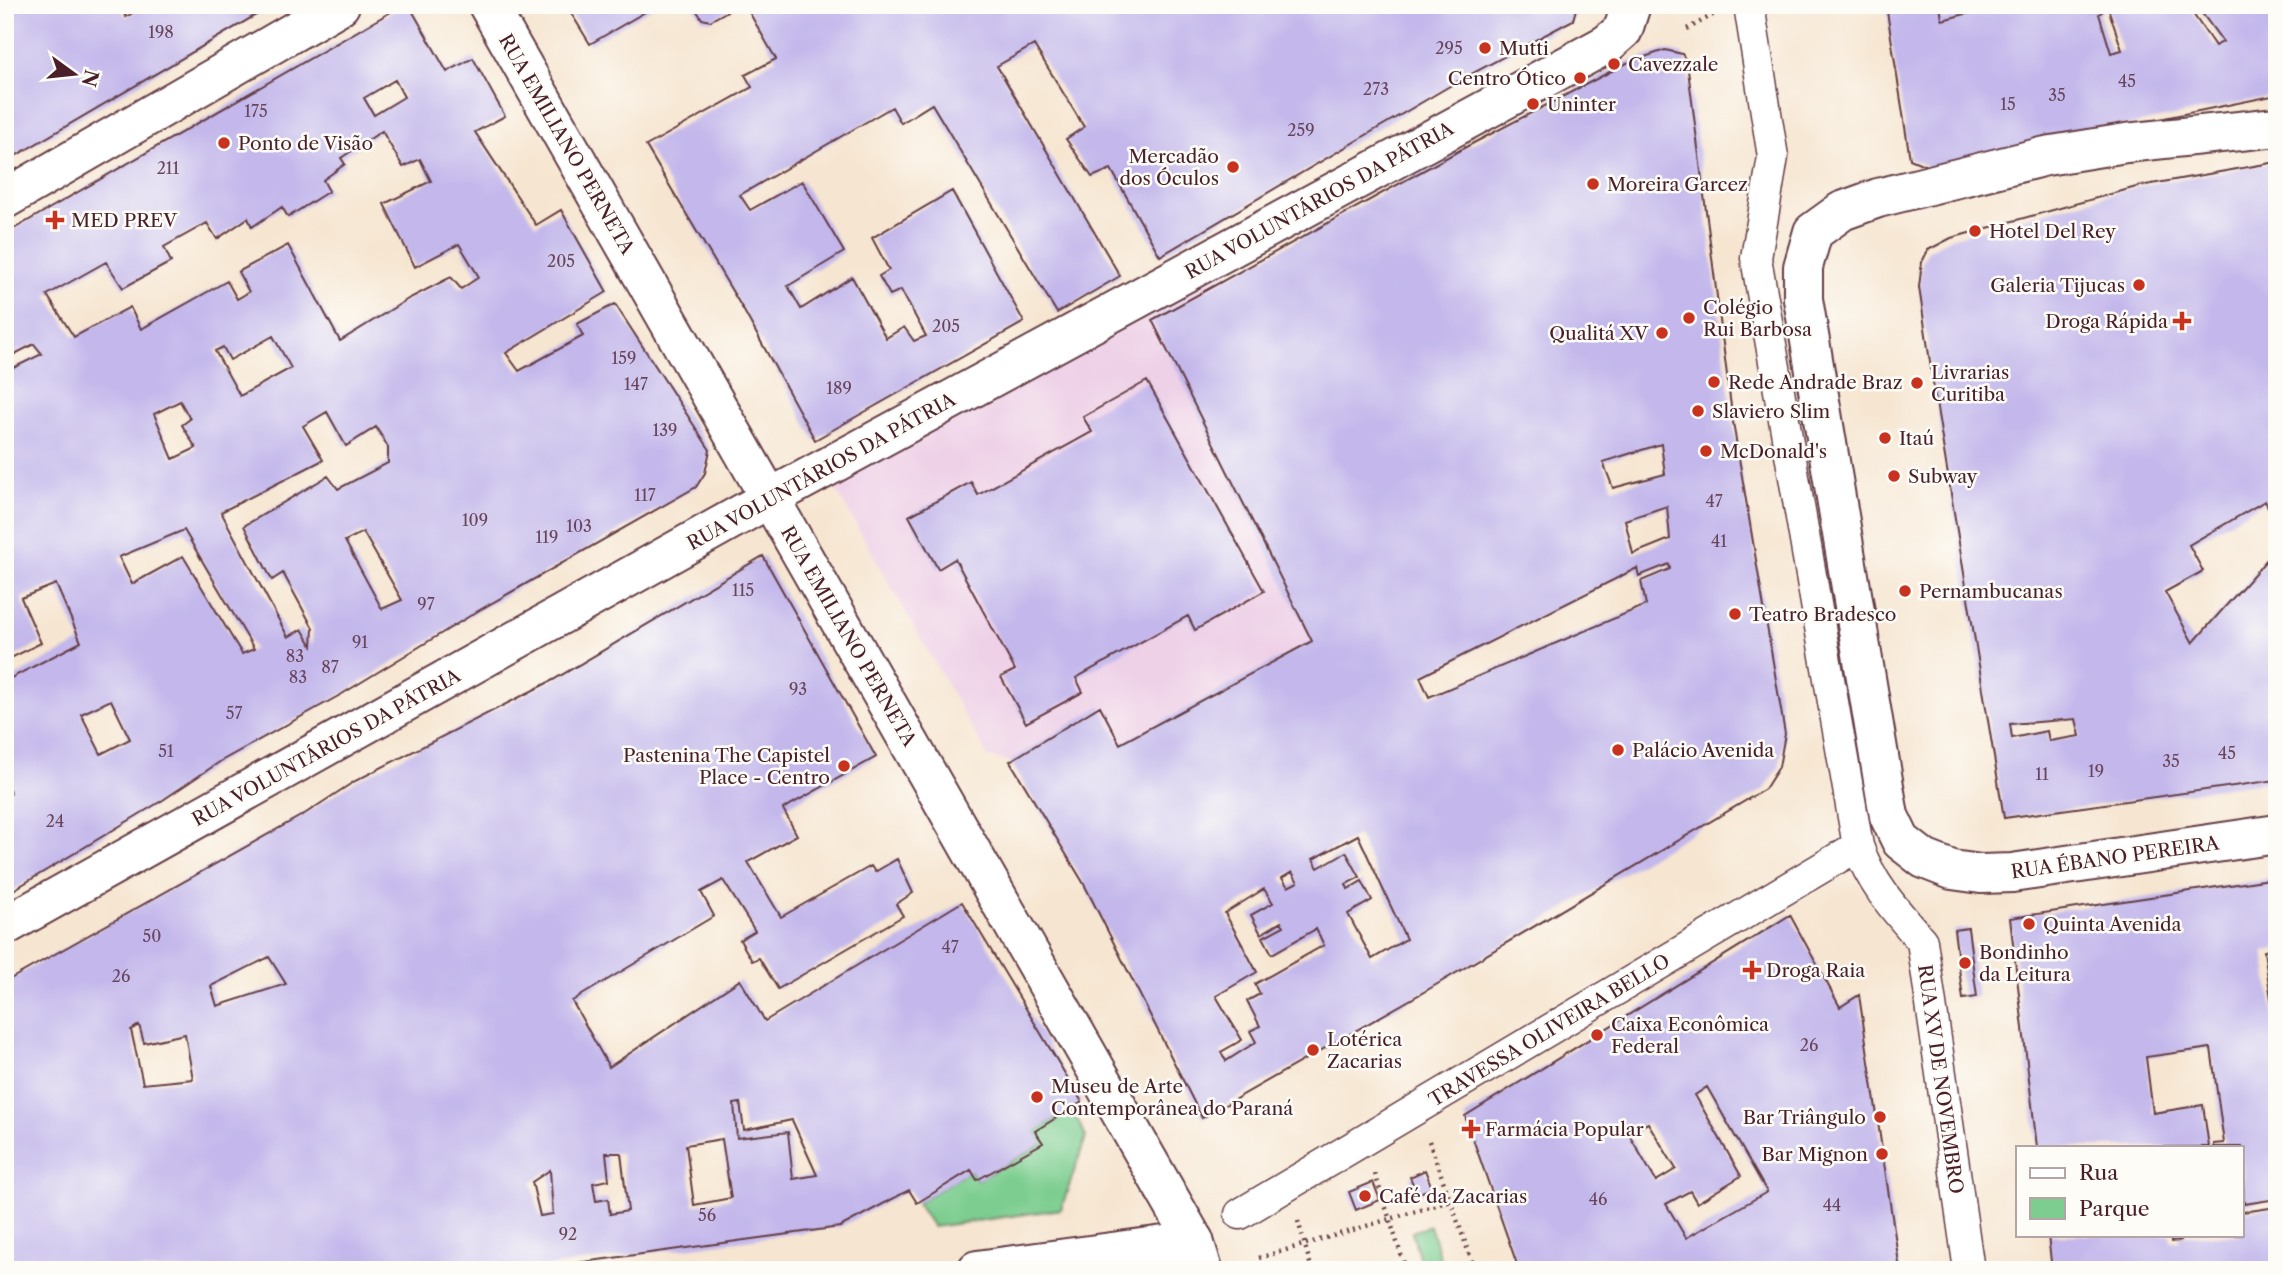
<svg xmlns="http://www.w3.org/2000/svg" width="2282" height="1275" font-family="'Libre Caslon Text',serif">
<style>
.built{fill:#eed0e7}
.green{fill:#7ccd8f;stroke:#63765d;stroke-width:2}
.building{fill:#c3b7eb;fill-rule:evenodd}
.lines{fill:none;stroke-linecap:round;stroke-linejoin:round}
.pedestrian-casing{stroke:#643d44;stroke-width:33}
.minor-casing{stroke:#643d44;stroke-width:42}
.tertiary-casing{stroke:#643d44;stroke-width:42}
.secondary-casing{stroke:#643d44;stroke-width:42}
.path{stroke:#643d44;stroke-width:4.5;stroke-dasharray:2 5;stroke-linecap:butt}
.pedestrian{stroke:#fff;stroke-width:30}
.minor{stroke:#fff;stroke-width:38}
.tertiary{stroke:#fff;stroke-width:38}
.secondary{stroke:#fff;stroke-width:38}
.poi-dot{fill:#c8321e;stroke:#fdfcf7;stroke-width:2.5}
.labels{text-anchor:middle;stroke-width:5;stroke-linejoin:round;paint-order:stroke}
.number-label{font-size:16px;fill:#68455b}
.poi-label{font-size:19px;fill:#4a1f2b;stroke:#fdfcf7;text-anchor:start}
.street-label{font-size:19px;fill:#4a1f2b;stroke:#fdfcf7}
</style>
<rect width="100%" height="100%" fill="#fdfcf7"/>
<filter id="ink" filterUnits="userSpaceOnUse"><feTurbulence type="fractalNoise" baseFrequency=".0143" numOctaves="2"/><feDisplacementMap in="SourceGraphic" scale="14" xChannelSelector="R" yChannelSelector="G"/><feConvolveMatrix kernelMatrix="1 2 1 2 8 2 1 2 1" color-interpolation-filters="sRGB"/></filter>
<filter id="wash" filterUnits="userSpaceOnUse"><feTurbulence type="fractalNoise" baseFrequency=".00686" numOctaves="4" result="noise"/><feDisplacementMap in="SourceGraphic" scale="28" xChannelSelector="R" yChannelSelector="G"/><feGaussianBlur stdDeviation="1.57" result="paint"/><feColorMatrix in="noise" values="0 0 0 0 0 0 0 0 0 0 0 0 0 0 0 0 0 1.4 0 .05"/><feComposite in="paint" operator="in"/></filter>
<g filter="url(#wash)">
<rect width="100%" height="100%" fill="#f6e5d0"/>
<path class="built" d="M1223 262 1273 351 1429 697 1010 761 988 757 831 481Z"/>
<path class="green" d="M1072 1109 1086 1137 1061 1209 933 1227 917 1203 971 1170 977 1180 1042 1144 1035 1131Z
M1430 1226 1444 1270H1423L1412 1232Z"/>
<g id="blocks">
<path class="building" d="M5 5H119L126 17 145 5H273L5 162Z
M403 5H409L447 72 473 58 505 116 475 132 536 225 561 210 607 292 506 353 519 371 583 336 577 324 615 304 710 450 705 473 696 487 478 611 342 694 221 761 163 800 5 895V796L11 793 5 783V681L81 642 56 584 21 598 41 643 5 661V372L42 354 34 344 5 359V234ZM395 80 404 97 374 115 364 98ZM382 131 403 167 420 159 431 181 384 204 415 267 459 244 479 277 461 289 451 277 408 299 340 341 288 245 238 272 249 292 237 299 227 281 141 329 130 307 74 337 47 295 106 262 123 288 171 262 164 247 207 223 217 239 248 218 252 227 282 207 288 217 329 191 323 180 345 164 341 158ZM273 336 291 368 240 396 215 351 223 347 230 360ZM180 401 190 419 182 425 196 448 173 459 154 414ZM327 412 346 446 376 427 388 447V463L338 489 328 476 244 526 272 580 283 573 313 628 312 646 302 629 288 637 221 512 323 460 303 426ZM184 530 254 649 242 654 183 556 132 584 119 557ZM363 532 402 600 382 609 345 541ZM111 700 130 739 101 754 81 714Z
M566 5H657L590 44Z
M693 5H738L710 21 702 19Z
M745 5H1577L1573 20 1460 80 1160 256 1111 169 1092 177 1066 139 1084 127 1034 45 997 66 1120 276 1057 313 932 104 901 123 892 107 740 195 750 210 802 181 844 252 788 286 801 309 852 277 886 338 904 327 914 341 926 336 901 290 890 295 879 276 889 270 872 238 952 191 1024 322 815 440 744 311 646 146 752 87 745 75 776 59Z
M1886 5H1940L1942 20 2001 5H2101L2104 10 2099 14 2111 53 2122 50 2108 8 2113 5H2187L2215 46 2223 42 2196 5H2277V95L2130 125 1936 170 1910 159Z
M1665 50 1682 54 1687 62 1733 422 1785 734 1779 767 1765 789 1429 989 1202 1118 1084 884 1010 761 1100 706 1120 744 1312 641 1152 320 1464 148 1627 63ZM1661 444 1665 474 1613 488 1603 462ZM1667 506 1670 539 1633 554 1625 520ZM1669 564 1670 569 1641 581 1646 605 1429 697 1420 677 1637 568 1639 576ZM1358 835 1406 939 1372 959 1348 914 1372 900 1362 881 1348 889 1346 884 1360 877 1346 852 1318 868 1313 859ZM1292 872 1298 882 1288 887 1282 878ZM1264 889 1273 903 1251 915 1261 934 1281 922 1284 926 1263 937 1272 954 1316 929 1324 945 1255 984 1260 994 1247 1001 1260 1026 1250 1031 1256 1042 1226 1061 1221 1052 1242 1040 1216 996 1257 972 1225 913Z
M2277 162V524L2265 501 2189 545 2203 571 2165 592 2193 643 2277 548V780L2004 818 1935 396 1919 287 1922 262 1928 250 1951 238 2140 186ZM2076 719 2080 736 2049 741 2047 731 2012 738 2010 724Z
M1147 381 1264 591 1195 630 1188 616 1076 678 1083 692 1026 723 1001 677 1015 670 955 559 938 569 909 516 971 482 978 495 1092 432 1083 417Z
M763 556 876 757 783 809 797 835 748 862 781 917 871 866 875 872 897 859 913 893 896 904 903 916 778 989 759 958 752 961 740 940 755 931 723 880 701 892 714 916 572 1001 609 1067 740 980 765 1021 962 902 1082 1102 1035 1131 1043 1143 977 1180 971 1170 917 1203 909 1190 840 1227 525 1270H5V982L306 813 355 781 553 680ZM269 957 286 984 217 1006 211 986ZM139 1025 144 1043 185 1034 193 1079 143 1084 131 1030ZM740 1103 744 1130 792 1120 817 1175 793 1179 788 1132 737 1138 734 1104ZM722 1139 731 1198 694 1205 686 1145ZM606 1153H621L628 1211 610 1214 608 1199 596 1201 593 1183 609 1180ZM550 1170 553 1214 540 1216 532 1182Z
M2277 878V949L2264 951 2277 1040V1199L2244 1204 2242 1147H2214V1144L2224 1143 2211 1048 2146 1057 2153 1113 2203 1105 2209 1147H2037L2010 918Z
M1790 915 1840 1007 1859 995 1900 1270H1519L1465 1116ZM1707 1087 1767 1192 1686 1238 1666 1204 1690 1191 1697 1203 1741 1176 1695 1095ZM1648 1123 1676 1169 1656 1181 1628 1133Z
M1968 928 1977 997 1963 999 1954 930Z
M1425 1170 1432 1188 1417 1194 1410 1177Z
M1373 1182 1380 1200 1356 1210 1349 1192Z
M2277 1207V1270H2052L2048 1235H2170L2171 1242 2180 1241 2179 1235H2242V1212Z"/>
</g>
</g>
<g filter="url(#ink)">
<use href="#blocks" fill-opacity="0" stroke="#643d44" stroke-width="2"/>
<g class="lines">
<defs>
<path id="pedestrian" d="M1749 5 1773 157 1756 258 1858 846C1871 884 1896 911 1922 941L1969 1270
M1240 1214 1858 846"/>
<path id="minor" d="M2277 127 2126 143 2046 156 1878 198 1842 211 1813 232 1803 267V299L1889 816 1901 841 1924 859 1952 870 1981 874 2012 873 2277 834
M5 199 340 5
M5 926 770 498 1607 44 1623 30 1631 5"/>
<path id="tertiary" d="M977 1270 1194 1241"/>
<path id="secondary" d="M488 5 1194 1241 1203 1270"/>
</defs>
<use href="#pedestrian" class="pedestrian-casing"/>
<use href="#minor" class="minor-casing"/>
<use href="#tertiary" class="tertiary-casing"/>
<use href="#secondary" class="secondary-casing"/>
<path class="path" d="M1687 29 1713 15
M1429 1141 1475 1270
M1375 1174 1406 1270
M1298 1221 1312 1270
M1259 1258 1450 1201"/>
<use href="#pedestrian" class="pedestrian"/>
<use href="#minor" class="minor"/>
<use href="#tertiary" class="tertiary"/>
<use href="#secondary" class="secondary"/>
</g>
</g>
<g class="poi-dot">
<circle cx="1485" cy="48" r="7"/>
<circle cx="1614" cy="64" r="7"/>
<circle cx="1580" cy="78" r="7"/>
<circle cx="1533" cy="104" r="7"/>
<circle cx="224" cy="143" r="7"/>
<circle cx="1233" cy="167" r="7"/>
<circle cx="1593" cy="184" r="7"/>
<path d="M51.5 209.5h7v7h7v7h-7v7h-7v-7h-7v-7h7z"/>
<circle cx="1975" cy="231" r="7"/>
<circle cx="2139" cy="285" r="7"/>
<circle cx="1689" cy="318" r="7"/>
<path d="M2178.5 310.5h7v7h7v7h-7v7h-7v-7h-7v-7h7z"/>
<circle cx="1662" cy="333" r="7"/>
<circle cx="1714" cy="382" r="7"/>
<circle cx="1917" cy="383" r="7"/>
<circle cx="1698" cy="411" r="7"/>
<circle cx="1885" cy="438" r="7"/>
<circle cx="1706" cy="451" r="7"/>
<circle cx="1894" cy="476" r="7"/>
<circle cx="1905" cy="591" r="7"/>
<circle cx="1735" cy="614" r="7"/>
<circle cx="1618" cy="750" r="7"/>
<circle cx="844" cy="766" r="7"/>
<circle cx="2029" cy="924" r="7"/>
<circle cx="1965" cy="963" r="7"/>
<path d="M1748.5 959.5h7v7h7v7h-7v7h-7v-7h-7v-7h7z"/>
<circle cx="1597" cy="1035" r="7"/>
<circle cx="1313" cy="1050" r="7"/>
<circle cx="1037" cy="1097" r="7"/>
<circle cx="1880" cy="1117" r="7"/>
<path d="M1467.5 1118.5h7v7h7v7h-7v7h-7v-7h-7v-7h7z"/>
<circle cx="1882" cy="1154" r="7"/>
<circle cx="1365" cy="1196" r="7"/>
</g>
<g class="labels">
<g class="number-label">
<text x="161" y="38">198</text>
<text x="1449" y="54">295</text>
<text x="2127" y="87">45</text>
<text x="1376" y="95">273</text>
<text x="2057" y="101">35</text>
<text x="2008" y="110">15</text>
<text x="256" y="117">175</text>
<text x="1301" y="136">259</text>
<text x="168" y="174">211</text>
<text x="561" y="267">205</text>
<text x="946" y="332">205</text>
<text x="624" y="364">159</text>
<text x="636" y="390">147</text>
<text x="839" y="394">189</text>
<text x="665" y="436">139</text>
<text x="645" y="501">117</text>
<text x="1714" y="507">47</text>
<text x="475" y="526">109</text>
<text x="579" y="532">103</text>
<text x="547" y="543">119</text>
<text x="1719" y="547">41</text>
<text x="743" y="596">115</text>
<text x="426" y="610">97</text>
<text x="360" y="648">91</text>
<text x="295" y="662">83</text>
<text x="330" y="673">87</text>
<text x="298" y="683">83</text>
<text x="798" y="695">93</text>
<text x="234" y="719">57</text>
<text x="166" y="757">51</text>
<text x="2227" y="759">45</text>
<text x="2171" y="767">35</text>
<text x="2096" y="777">19</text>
<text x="2042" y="780">11</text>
<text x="55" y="827">24</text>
<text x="152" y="942">50</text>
<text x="950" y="953">47</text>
<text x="121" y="982">26</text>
<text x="1809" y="1051">26</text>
<text x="1598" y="1205">46</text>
<text x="1832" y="1211">44</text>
<text x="707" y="1221">56</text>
<text x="568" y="1240">92</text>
</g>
<g class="poi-label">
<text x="1499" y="55">Mutti</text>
<text x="1628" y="71">Cavezzale</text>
<text x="1566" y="85" text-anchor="end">Centro Ótico</text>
<text x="1547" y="111">Uninter</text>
<text x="238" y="150">Ponto de Visão</text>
<text x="1219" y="163" text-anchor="end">Mercadão<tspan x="1219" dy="22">dos Óculos</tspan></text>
<text x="1607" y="191">Moreira Garcez</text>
<text x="71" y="227">MED PREV</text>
<text x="1989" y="238">Hotel Del Rey</text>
<text x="2125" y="292" text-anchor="end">Galeria Tijucas</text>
<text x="1703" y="314">Colégio<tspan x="1703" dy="22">Rui Barbosa</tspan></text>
<text x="2168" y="328" text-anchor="end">Droga Rápida</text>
<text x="1648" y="340" text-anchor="end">Qualitá XV</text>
<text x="1931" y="379">Livrarias<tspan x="1931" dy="22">Curitiba</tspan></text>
<text x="1728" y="389">Rede Andrade Braz</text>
<text x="1712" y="418">Slaviero Slim</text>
<text x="1899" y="445">Itaú</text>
<text x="1720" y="458">McDonald's</text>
<text x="1908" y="483">Subway</text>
<text x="1919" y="598">Pernambucanas</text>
<text x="1749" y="621">Teatro Bradesco</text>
<text x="1632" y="757">Palácio Avenida</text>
<text x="830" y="762" text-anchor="end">Pastenina The Capistel<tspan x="830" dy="22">Place - Centro</tspan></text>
<text x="2043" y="931">Quinta Avenida</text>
<text x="1979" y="959">Bondinho<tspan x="1979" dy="22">da Leitura</tspan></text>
<text x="1766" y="977">Droga Raia</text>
<text x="1611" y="1031">Caixa Econômica<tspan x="1611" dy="22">Federal</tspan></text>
<text x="1327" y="1046">Lotérica<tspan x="1327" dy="22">Zacarias</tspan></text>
<text x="1051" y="1093">Museu de Arte<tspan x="1051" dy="22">Contemporânea do Paraná</tspan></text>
<text x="1866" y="1124" text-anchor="end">Bar Triângulo</text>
<text x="1485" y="1136">Farmácia Popular</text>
<text x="1868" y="1161" text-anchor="end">Bar Mignon</text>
<text x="1379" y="1203">Café da Zacarias</text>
</g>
<g class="street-label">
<text transform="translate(567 144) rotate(60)" y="7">RUA EMILIANO PERNETA</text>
<text transform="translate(1319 200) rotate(-29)" y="7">RUA VOLUNTÁRIOS DA PÁTRIA</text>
<text transform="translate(821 471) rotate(-29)" y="7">RUA VOLUNTÁRIOS DA PÁTRIA</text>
<text transform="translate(849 636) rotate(60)" y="7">RUA EMILIANO PERNETA</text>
<text transform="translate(326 747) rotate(-29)" y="7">RUA VOLUNTÁRIOS DA PÁTRIA</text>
<text transform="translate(2115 857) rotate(-8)" y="7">RUA ÉBANO PEREIRA</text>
<text transform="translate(1549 1030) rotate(-31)" y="7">TRAVESSA OLIVEIRA BELLO</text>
<text transform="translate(1941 1079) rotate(82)" y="7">RUA XV DE NOVEMBRO</text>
</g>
</g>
<rect width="2282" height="1275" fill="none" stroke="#fdfcf7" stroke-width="28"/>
<rect x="2016" y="1146" width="228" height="91" fill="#fdfcf7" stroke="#b5a4a5" stroke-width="2"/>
<rect x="2030" y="1168" width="35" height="10" fill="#ffffff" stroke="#b5a4a5" stroke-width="2"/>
<text x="2079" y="1180" font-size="21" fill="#4a1f2b">Rua</text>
<rect x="2030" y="1198" width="35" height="21" fill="#7ccd8f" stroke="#b5a4a5" stroke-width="2"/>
<text x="2079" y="1216" font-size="21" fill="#4a1f2b">Parque</text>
<g transform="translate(74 74) rotate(105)" stroke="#fdfcf7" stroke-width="5" paint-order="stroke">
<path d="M0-5L12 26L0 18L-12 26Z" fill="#4a1f2b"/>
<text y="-10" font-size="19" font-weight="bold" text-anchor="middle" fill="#4a1f2b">N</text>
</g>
</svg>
